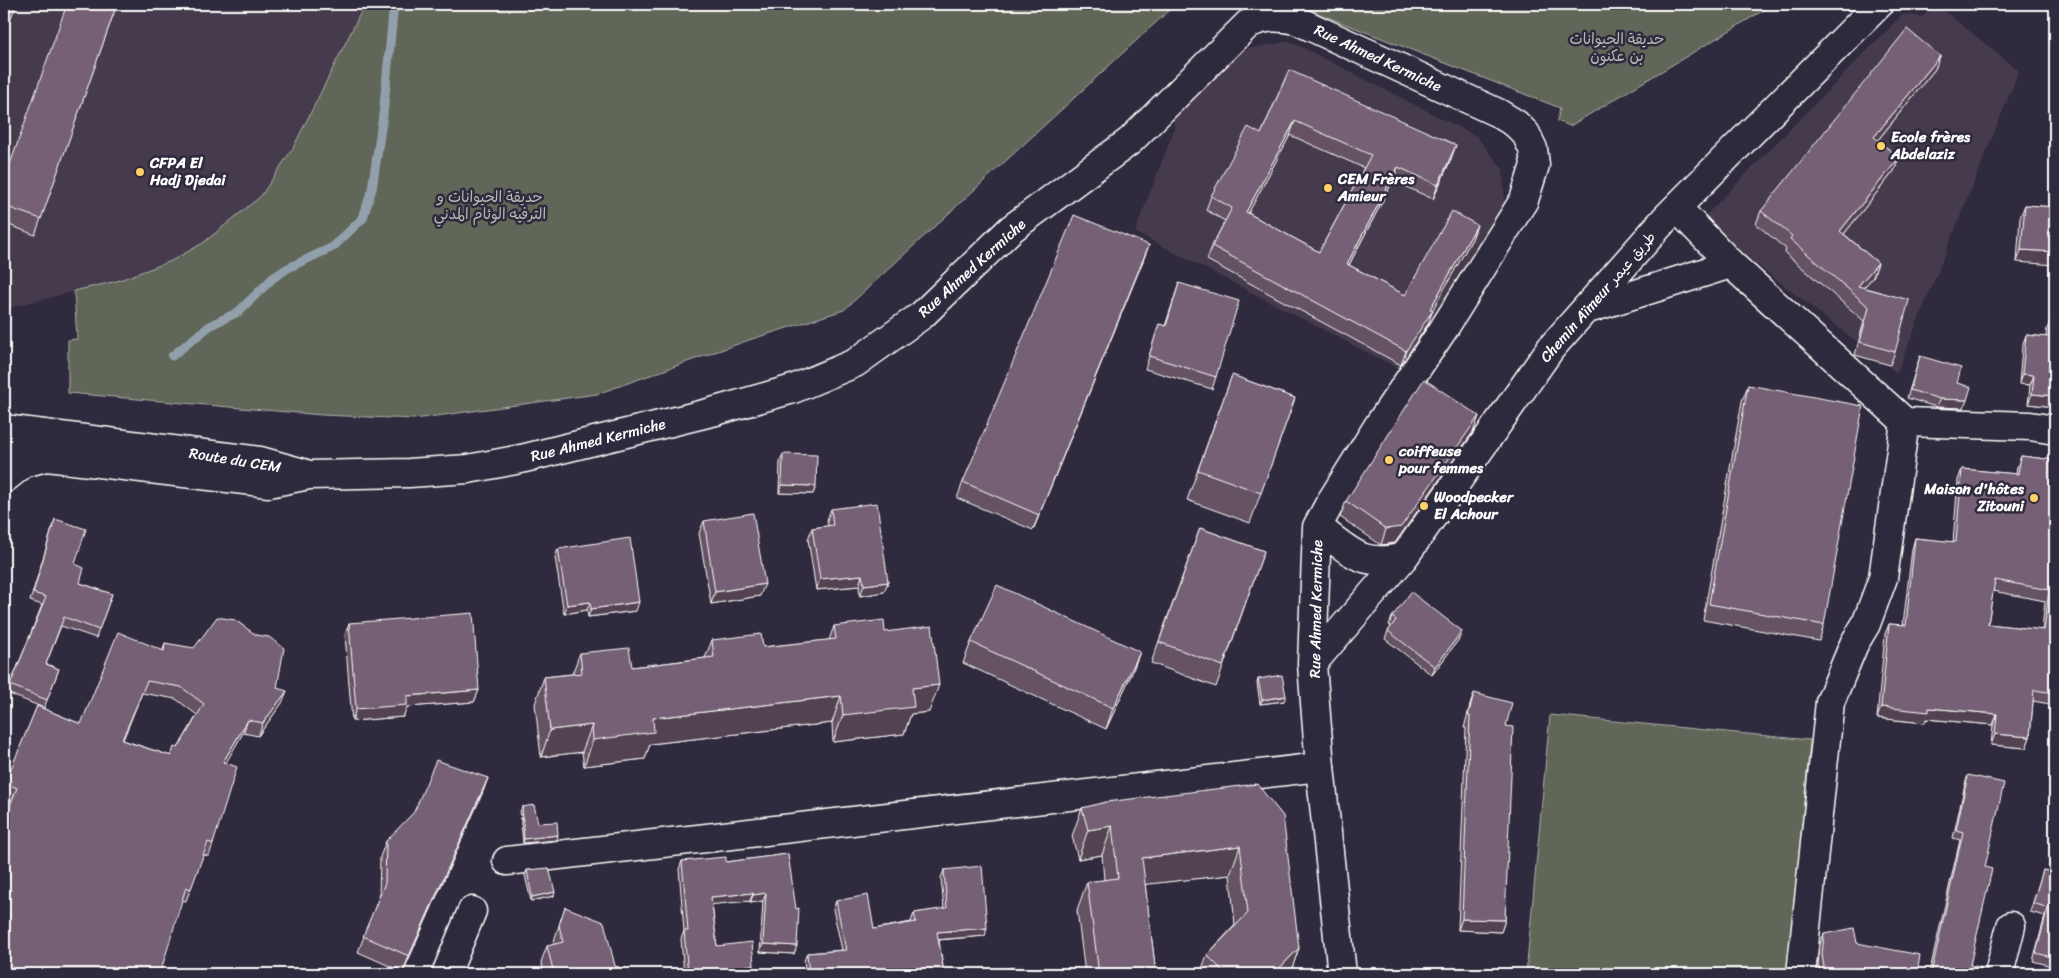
<svg xmlns="http://www.w3.org/2000/svg" width="2059" height="978" font-family="Sriracha,'Playpen Sans Arabic',sans-serif">
<style>
.built{fill:#443a4e}
.green{fill:#606659;stroke:#b0b2ac}
.lines{fill:none;stroke-linecap:round;stroke-linejoin:round}
.stream{stroke:#92a0ab;stroke-width:9}
.street-casing{stroke:#fff;stroke-width:31}
.secondary-casing{stroke:#fff;stroke-width:31}
.highway-casing{stroke:#fff;stroke-width:31}
.street{stroke:#2f2a3d;stroke-width:28}
.secondary{stroke:#2f2a3d;stroke-width:28}
.highway{stroke:#2f2a3d;stroke-width:28}
.wall{fill:#655364;stroke:#fff;fill-rule:evenodd}
.shaded-wall{fill:#534351;stroke:#fff}
.building{fill:#766074;stroke:#fff;fill-rule:evenodd}
.poi-dot{fill:#ffd166;stroke:#2f2a3d;stroke-width:2}
.labels{text-anchor:middle;stroke-width:5;stroke-linejoin:round;paint-order:stroke}
.park-label{font-size:15px;fill:#b7bab4;stroke:#2f2a3d}
.street-label{font-size:15px;fill:#fff;stroke:#2f2a3d}
.poi-label{font-size:15px;font-weight:bold;fill:#fff;stroke:#2f2a3d;text-anchor:start}
</style>
<rect width="100%" height="100%" fill="#2f2a3d"/>
<filter id="ink" filterUnits="userSpaceOnUse"><feTurbulence type="fractalNoise" baseFrequency=".02" numOctaves="2"/><feDisplacementMap in="SourceGraphic" scale="10" xChannelSelector="R" yChannelSelector="G"/><feConvolveMatrix kernelMatrix="1 2 1 2 8 2 1 2 1" color-interpolation-filters="sRGB"/></filter>
<g filter="url(#ink)">
<path class="built" d="M4 4H365L293 148 261 196 203 243 170 261 117 281 4 309Z
M1936 4 2019 71 1897 373 1700 221 1903 14 1922 17Z
M1290 41 1476 136 1503 169 1505 208 1405 372 1135 232 1174 130 1173 105 1218 67 1246 49Z"/>
<path class="green" d="M365 4H1176L844 310 749 340 597 394 414 419 322 415 68 393V340L77 339 74 291 117 281 171 261 203 243 261 196 293 148Z
M1294 4H1774L1570 126 1557 121 1560 108Z
M1550 715 1810 740 1788 974H1526Z"/>
<g class="lines">
<path class="stream" d="M172 356 211 325 238 312 273 278 288 268 333 247 363 218 372 189 383 115 394 4"/>
<defs>
<path id="street" d="M1677 208 1731 264 1905 422 2030 426 2055 430
M1588 309 1731 264
M507 861 1320 767
M446 974 472 911
M1801 974 1830 702 1854 644 1866 624 1883 578 1905 422
M1999 974 2011 926"/>
<path id="secondary" d="M4 429 260 461 303 473
M4 452 269 483 309 475 409 473 468 469 521 459 712 412 793 389 855 363 922 315 1011 229 1130 141 1248 24C1265 16 1278 16 1296 20L1498 113 1516 124 1526 134 1533 149 1535 165 1524 200 1443 330 1380 423 1330 503 1317 527 1312 664 1320 767 1342 974
M1317 527C1351 551 1360 568 1404 557
M1312 664 1404 557 1551 348 1665 219 1879 4"/>
<path id="highway" d="M4 479 24 463 42 458"/>
</defs>
<use href="#street" class="street-casing"/>
<use href="#secondary" class="secondary-casing"/>
<use href="#highway" class="highway-casing"/>
<use href="#street" class="street"/>
<use href="#secondary" class="secondary"/>
<use href="#highway" class="highway"/>
</g>
<path class="wall" d="M117 4 35 235 4 223V181Z
M1940 56 1935 69 1878 140 1899 158 1894 171 1844 234 1878 263 1873 277 1863 288 1895 352 1890 365 1855 355 1864 321 1785 253 1786 249 1756 224 1761 211Z
M1289 70 1451 159 1433 199 1393 181 1349 265 1405 295 1477 225 1472 239 1432 310 1428 324 1401 365 1207 260 1212 246 1225 221 1206 210 1211 196 1261 134ZM1290 135 1364 168 1319 252 1248 213Z
M2025 205 2055 207 2017 262 2020 217Z
M1149 245 1033 530 957 498 963 482Z
M1179 283 1216 377 1212 389 1145 369 1159 324 1165 326Z
M2051 319 2055 407 2028 404 2030 385 2019 384 2022 346 2026 335 2046 337 2047 329Z
M1920 356 1957 383 1964 408 1936 407 1907 398Z
M1232 375 1295 398 1250 523 1187 500Z
M1748 385 1824 625 1819 641 1703 620 1742 401Z
M1479 416 1473 432 1395 543 1381 545 1340 517 1346 501Z
M783 454 816 486 813 494 779 493 780 462Z
M2021 456 2055 460V705L2033 701 2030 737 2026 748 1991 745 1993 725 1926 719 1925 723 1877 718 1885 634 1889 624 1903 625 1912 549 1915 538 1953 542 1958 480 1962 469 2016 474 2017 467ZM1993 591 2045 601 2042 630 1988 624Z
M831 509 888 582 884 592 860 596 859 586 816 590 808 539 812 528 828 526 827 520Z
M55 519 75 564 80 583 112 594 96 638 61 626 46 664 59 669 44 708 7 693 42 605 30 601Z
M704 521 760 596 711 604 699 533Z
M1200 528 1264 551 1216 687 1151 663Z
M558 549 636 611 588 617 587 610 564 614 555 557Z
M1392 617 1459 639 1432 675 1385 639 1388 631 1391 627 1389 625Z
M349 623 479 690 474 702 407 707 403 717 352 721 345 635Z
M834 626 885 632 929 712 911 714 904 734 833 742 832 723 650 744 645 759 584 766 582 752 541 757 535 704 544 677 572 674 580 653 632 667 705 658 712 640 763 647 829 640Z
M971 642 1132 673 1106 729 963 663Z
M165 643 277 688 282 703 258 736 243 733 225 763 213 844 209 856 203 855 186 901 182 900 12 801 4 797V787L37 706 81 724 163 650ZM142 693 176 699 197 715 178 748 171 756 123 740Z
M1258 679 1284 701 1260 704 1257 683Z
M1474 693 1506 726 1505 920 1501 932 1458 930 1466 728H1464L1470 705Z
M1968 775 1985 867 1970 965 1986 974H1929L1960 840 1953 838 1965 784Z
M488 778 482 794 403 972 358 952 379 897 380 857 386 841Z
M1257 784 1299 948 1290 974H1200L1207 955 1235 925 1230 875 1145 884 1156 974H1085L1077 910 1087 882 1104 880 1102 855 1078 859 1072 836 1082 808Z
M522 807 538 823 557 840 523 843 520 812Z
M788 854 794 954 760 952 763 901 750 903V901L712 904 717 946 752 973H745V974H684L681 939 684 931 679 869 682 861 726 862Z
M527 870 554 896 531 901 525 875Z
M944 870 985 936 939 940 944 973V974H806L804 961 807 953 842 950 833 909 836 901 874 929 911 922 914 913 944 909 941 878Z
M2043 870 2055 873V967L2033 961 2045 916 2030 912Z
M565 907 615 966 637 974H545L541 962 547 946 554 945V941Z
M1824 934 1857 943 1917 974H1820L1818 964 1820 944Z"/>
<path class="shaded-wall" d="M1940 56 1935 69 1869 151 1874 137Z
M1295 121 1290 135 1241 227 1246 212Z
M1456 145 1451 159 1433 199 1438 185Z
M1899 158 1894 171 1836 244 1840 231Z
M1398 167 1393 181 1342 278 1347 264Z
M1477 225 1472 239 1428 318 1433 310 1428 324 1401 365 1406 351 1430 309Z
M1149 245 1143 261 1033 530 1039 515Z
M2021 250 2055 252V265L2017 262Z
M1878 263 1873 277 1856 296 1858 286Z
M2022 374 2034 375 2030 385 2019 384Z
M2032 394 2055 396V407L2028 404Z
M1940 399 1967 400 1964 408 1936 407Z
M1479 416 1473 432 1395 543 1381 545 1386 529Z
M782 485 816 486 813 494 779 493Z
M862 575 859 586 816 590 820 579Z
M888 582 884 592 860 596 864 585Z
M765 584 760 596 711 604 715 592Z
M590 602 587 610 564 614 567 605Z
M639 602 636 611 588 617 591 609Z
M1462 631 1459 639 1432 675 1435 667Z
M1140 652 1132 673 1106 729 1113 708Z
M939 685 929 712 911 714 904 734 833 742 843 715 912 688Z
M479 690 474 702 407 707 403 717 352 721 356 709 407 696Z
M287 691 282 703 258 736 263 723Z
M841 696 832 723 650 744 645 759 584 766 593 740 653 718Z
M1286 696 1284 701 1260 704 1262 700Z
M1881 707 1929 708 1997 714 1993 725 1926 719 1925 723 1877 718Z
M248 720 243 733 219 775 223 762Z
M592 725 582 752 541 757 550 730Z
M1995 734 2030 737 2026 748 1991 745Z
M488 778 482 794 403 972 409 956Z
M1112 826 1102 855 1078 859 1088 830Z
M558 835 557 840 523 843 524 839Z
M1240 846 1230 875 1131 886 1142 858Z
M555 892 554 896 531 901 532 897Z
M753 893 750 901 708 905 711 897Z
M766 893 763 901 750 903 753 895Z
M1462 919 1505 920 1501 932 1458 930Z
M987 928 985 936 934 940 937 932Z
M763 944 797 946 794 954 760 952Z
M1299 948 1290 974H1274Z
M754 965 752 973 741 974 744 966Z"/>
<path class="building" d="M4 4H16L4 38Z
M67 4H117L41 219 4 206V181Z
M1907 29 1940 56 1874 137 1899 158 1840 231 1878 263 1858 286 1909 300 1895 352 1860 342 1869 307 1790 239 1792 236 1761 211Z
M1289 70 1456 145 1438 185 1398 167 1347 264 1405 295 1452 211 1477 225 1430 309 1433 310 1406 351 1212 246 1232 208 1211 196 1248 127 1261 134ZM1295 121 1371 155 1319 252 1246 212Z
M2025 205 2055 207V252L2021 250Z
M1074 215 1149 245 1039 515 963 482Z
M1179 283 1239 301 1216 377 1149 356 1159 324 1166 326Z
M2051 319H2055V396L2032 394 2034 375 2022 374 2026 335 2049 337Z
M1920 356 1961 368 1957 383 1971 387 1967 400 1940 399 1910 390Z
M1232 375 1295 398 1261 493 1198 470Z
M1424 379 1479 416 1401 527 1386 529 1346 501Z
M1748 385 1863 406 1824 625 1709 604Z
M783 454 817 455 816 486 782 485Z
M2021 456 2055 460V693L2034 690 2030 737 1995 734 1997 714 1929 708V712L1881 707 1889 624 1906 625 1915 538 1956 542 1962 469 2018 474ZM1995 580 2049 590 2044 630 1988 624Z
M877 503 888 582 864 585 862 575 820 579 812 528 833 525 831 509Z
M753 513 765 584 715 592 704 521Z
M55 519 86 529 75 564 84 568 80 583 112 594 99 630 64 617 46 664 59 669 47 700 10 685 46 597 33 593Z
M1200 528 1264 551 1223 666 1159 642Z
M630 538 639 602 591 609 590 602 567 605 558 549Z
M997 585 1140 652 1113 708 971 642Z
M1411 592 1462 631 1435 667 1388 631 1396 620 1392 617Z
M473 613 479 690 407 696V705L356 709 349 623Z
M217 617 235 620 256 635 269 637 284 648 277 688 287 691 263 723 248 720 223 762 237 767 213 844 208 842 191 889 186 887 160 974H4V820L17 788 5 783 37 706 81 724 118 632 164 651 165 643 194 648ZM147 681 181 687 204 704 178 748 174 747 171 756 122 740Z
M884 620 885 632 932 626 939 685 912 688 914 707 843 715 841 696 653 718 654 732 593 740 592 725 550 730 544 677 582 673 580 653 629 648 632 667 714 657 712 640 761 634 763 647 836 639 834 626Z
M1282 675 1286 696 1262 700 1258 679Z
M1474 693 1512 703 1506 726 1513 727 1505 920 1462 919 1470 716H1468Z
M436 760 488 778 409 956 363 936 385 883 386 841 414 812Z
M1968 775 2004 783 1985 867 1992 869 1970 965 1987 969 1986 974H1931L1963 832 1956 830Z
M1257 784 1283 816 1299 948 1274 974H1226L1207 955 1248 913 1240 846 1142 858 1156 974H1099L1087 882 1118 878 1112 826 1088 830 1082 808 1106 802Z
M534 805 538 823 557 822 558 835 524 839 522 807Z
M788 854 796 909 799 908 797 946 763 944 766 893 753 895V893L711 897 717 946 752 942 754 965 744 966 745 974H688L684 931H688L682 861 726 857V862Z
M982 866 987 928 937 932 944 973 936 974H809L807 953 846 950 836 901 868 895 874 929 916 922 914 913 947 908 944 870Z
M549 868 555 892 532 897 527 870Z
M2043 870 2055 873V958L2036 953 2048 908 2033 903Z
M565 907 604 922 615 966 637 974H554L547 946 563 942 559 925Z
M1854 928 1857 943 1920 955 1917 974H1825L1822 954 1824 934Z
M1019 967V974H949Z"/>
</g>
<g class="poi-dot">
<circle cx="1881" cy="146" r="5"/>
<circle cx="140" cy="172" r="5"/>
<circle cx="1328" cy="188" r="5"/>
<circle cx="1389" cy="460" r="5"/>
<circle cx="2034" cy="498" r="5"/>
<circle cx="1424" cy="506" r="5"/>
</g>
<g class="labels">
<g class="park-label">
<text x="1617" y="44">حديقة الحيوانات<tspan x="1617" dy="17">بن عكنون</tspan></text>
<text x="490" y="202">حديقة الحيوانات و<tspan x="490" dy="17">الترفيه الوئام المدني</tspan></text>
</g>
<g class="street-label">
<text transform="translate(1378 58) rotate(25)" y="5">Rue Ahmed Kermiche</text>
<text transform="translate(972 268) rotate(-42)" y="5">Rue Ahmed Kermiche</text>
<text transform="translate(1598 297) rotate(-49)" y="5">Chemin Aïmeur طريق عيمر</text>
<text transform="translate(598 440) rotate(-14)" y="5">Rue Ahmed Kermiche</text>
<text transform="translate(235 460) rotate(9)" y="5">Route du CEM</text>
<text transform="translate(1316 609) rotate(-89)" y="5">Rue Ahmed Kermiche</text>
</g>
<g class="poi-label">
<text x="1891" y="142">Ecole frères<tspan x="1891" dy="17">Abdelaziz</tspan></text>
<text x="150" y="168">CFPA El<tspan x="150" dy="17">Hadj Djedai</tspan></text>
<text x="1338" y="184">CEM Frères<tspan x="1338" dy="17">Amieur</tspan></text>
<text x="1399" y="456">coiffeuse<tspan x="1399" dy="17">pour femmes</tspan></text>
<text x="2024" y="494" text-anchor="end">Maison d'hôtes<tspan x="2024" dy="17">Zitouni</tspan></text>
<text x="1434" y="502">Woodpecker<tspan x="1434" dy="17">El Achour</tspan></text>
</g>
</g>
<rect width="2059" height="978" fill="none" stroke="#2f2a3d" stroke-width="20"/>
<rect x="10" y="10" width="2039" height="958" fill="none" stroke="#fff" stroke-width="2" filter="url(#ink)"/>
</svg>
